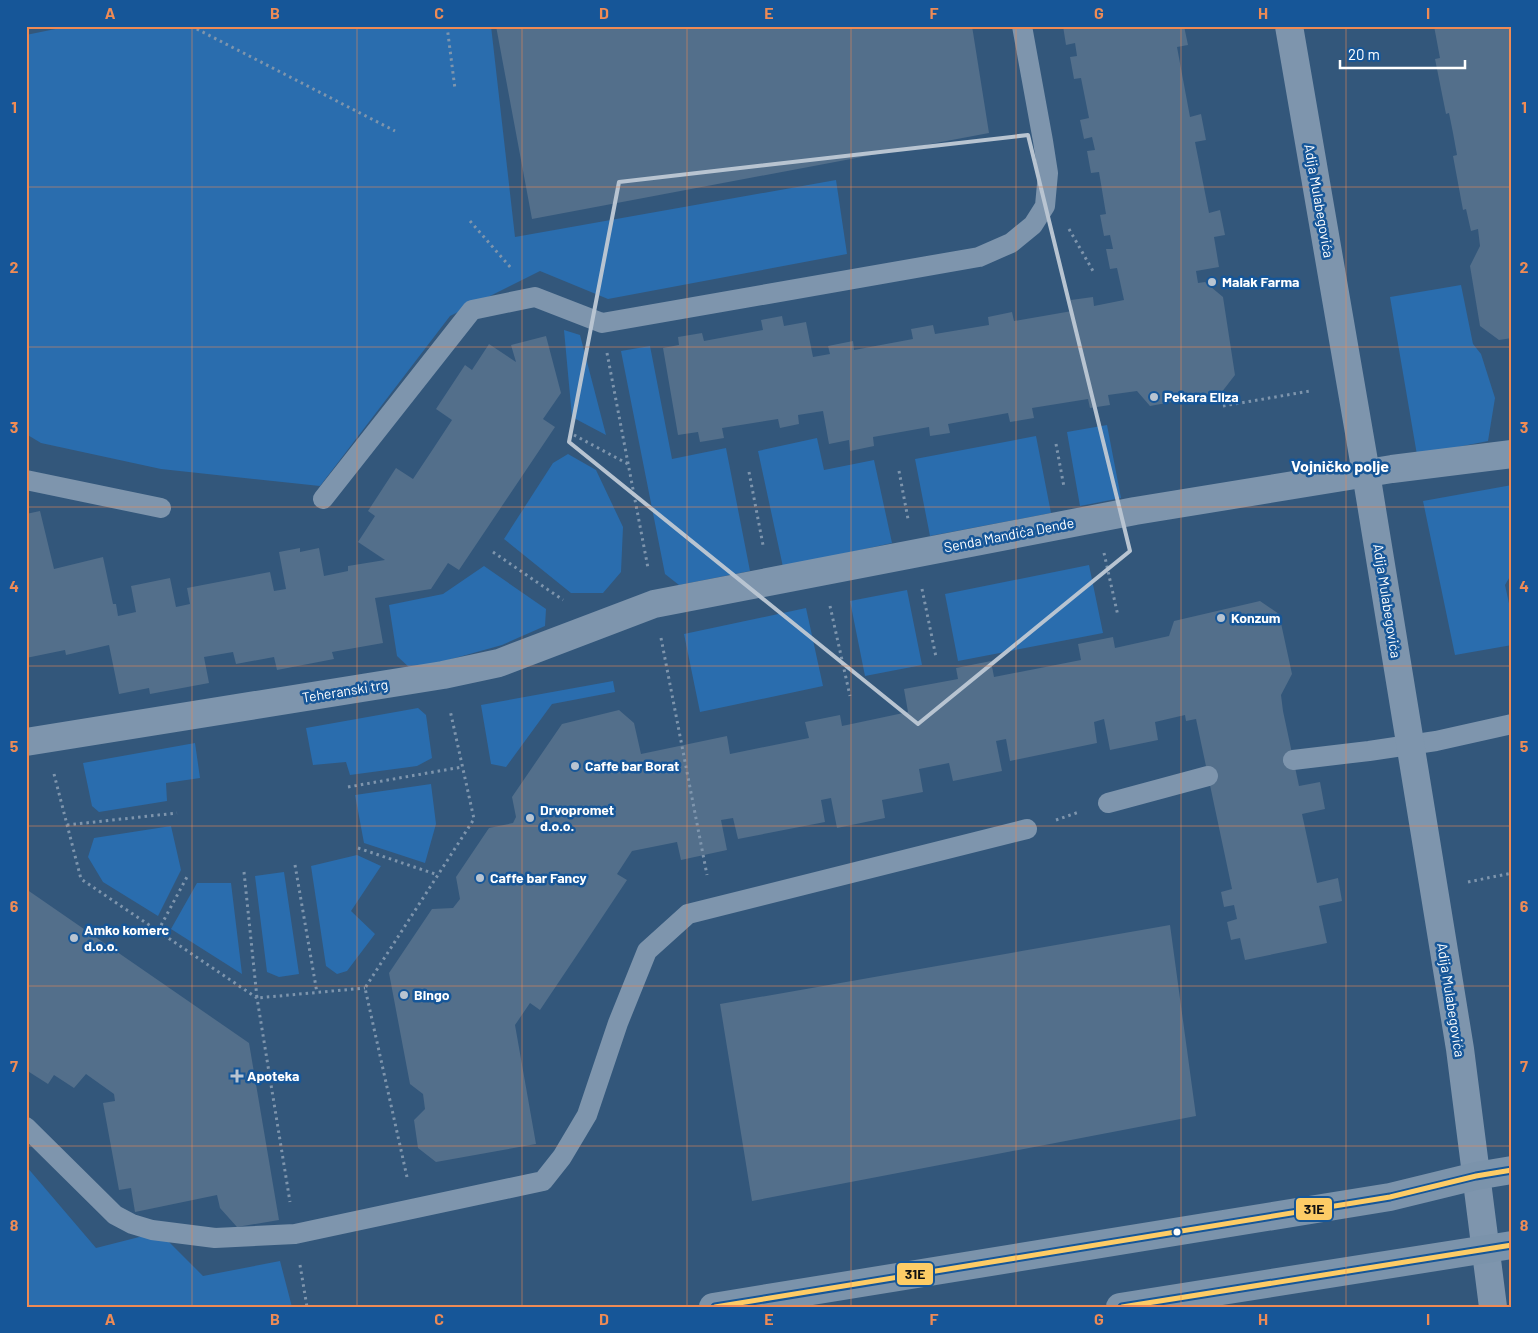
<svg xmlns="http://www.w3.org/2000/svg" width="1538" height="1333" font-family="Barlow,sans-serif">
<style>
.green{fill:#2a6dae}
.building{fill:#536f8b}
.lines{fill:none;stroke-linecap:round;stroke-linejoin:round}
.path{stroke:#7e95ad;stroke-width:3;stroke-dasharray:2.5 4;stroke-linecap:butt}
.lane{stroke:#7e95ad;stroke-width:20}
.street{stroke:#7e95ad;stroke-width:28}
.primary{stroke:#7b93ab;stroke-width:28}
.bus-1-casing{stroke:#165698;stroke-width:9}
.bus-1{stroke:#fdcc66;stroke-width:5}
.marked{fill:none;stroke:#b8c4d1;stroke-width:4;stroke-linejoin:round}
.grid{fill:none;stroke:#ef8b55;stroke-width:1;stroke-opacity:0.55}
.poi-dot{fill:#b8c4d1;stroke:#165698;stroke-width:2}
.bus-dot{fill:#fff;stroke:#165698;stroke-width:2}
.labels{text-anchor:middle;stroke-width:5;stroke-linejoin:round;paint-order:stroke}
.street-label{font-size:14px;fill:#fff;stroke:#165698}
.poi-label{font-size:14px;font-weight:bold;fill:#fff;stroke:#165698;text-anchor:start}
.quarter-label{font-size:16px;font-weight:bold;fill:#fff;stroke:#165698}
.line-badge{stroke:#165698;stroke-width:2}
.pale-badge-label{font-size:14px;text-anchor:middle;font-weight:bold;fill:#111}
.neatline{fill:none;stroke:#ef8b55;stroke-width:2}
.grid-label{font-size:16px;text-anchor:middle;font-weight:bold;fill:#ef8b55}
</style>
<rect width="100%" height="100%" fill="#33577b"/>
<path class="green" d="M70 26H491L515 237 836 180 847 254 608 299 540 271 450 316 320 486 161 469 41 443 26 434V35Z
M1461 285 1473 344 1481 354 1495 398 1488 441 1417 455 1390 297Z
M564 330 580 335 606 435 572 417Z
M650 346 672 459 726 448 750 571 679 585 665 574 621 351Z
M1107 425 1121 498 1080 506 1067 432Z
M1036 436 1051 513 930 536 915 459Z
M817 438 824 470 874 460 892 543 783 567 758 451Z
M568 454 596 470 623 527 621 572 603 593H571L504 539 553 463Z
M1512 485V573L1505 585 1512 617V645L1455 655 1423 501Z
M1089 565 1103 633 958 661 945 594Z
M484 566 546 609 545 626 502 645 412 670 397 656 389 605 443 594Z
M907 590 922 665 865 676 850 601Z
M806 608 823 686 700 712 684 634Z
M613 681 615 692 552 704 506 767 491 764 481 705Z
M418 708 426 715 432 758 417 766 350 775 346 762 313 765 306 728Z
M195 743 200 778 166 783 167 801 99 812 92 806 83 763Z
M431 784 436 824 425 863 364 843 355 795Z
M171 826 181 870 158 916 103 882 88 857 94 838Z
M357 855 381 866 351 911 375 934 347 971 337 974 326 966 311 866Z
M284 872 299 974 279 977 267 972 255 876Z
M197 883H231L242 974 171 929Z
M26 1166 96 1248 159 1232 203 1276 280 1261 292 1307H26Z"/>
<path class="building" d="M496 26H972L989 133 532 219Z
M1063 26H1184L1188 45 1177 47 1190 117 1201 114 1206 140 1195 142 1209 213 1220 210 1225 235 1214 237 1219 267 1196 271 1198 283 1205 282 1223 297 1235 375 1221 393 1150 406 1137 391 1108 395 1110 405 1090 408 1088 399 1032 408 1034 418 1010 422 1008 413 948 424 950 433 930 436 929 427 873 437 874 446 850 451 849 440 829 444 823 411 798 415 799 424 780 428 778 419 722 428 724 438 700 442 698 432 678 435 663 348 679 345 678 337 702 333 704 341 763 330 761 320 782 316 784 326 806 322 813 357 830 354 828 346 853 341 854 350 913 339 911 329 933 325 935 334 989 325 988 317 1012 312 1014 321 1072 311 1071 300 1093 297 1094 306 1124 300 1117 268 1110 269 1106 249H1113L1110 235 1104 236 1100 215 1106 214 1099 172 1091 173 1087 151 1095 150 1092 137 1084 139 1080 120 1089 118 1081 78 1074 79 1070 57 1077 56 1075 43 1066 45Z
M1434 26H1512V338L1499 340 1480 326 1470 266 1480 246 1478 229 1471 231 1466 209 1463 210 1453 156 1457 155 1453 133 1449 113 1446 114 1435 59 1440 58Z
M546 336 561 393 543 419 555 427 459 570 448 563 431 589 375 598 383 643 332 652 334 659 277 670 274 657 236 664 233 652 204 657 209 683 150 694 149 688 119 694 109 645 66 655 65 650 26 658V514L40 511 54 569 103 557 113 604H116L118 616 136 612 131 586 170 578 176 607 190 604 187 588 270 572 274 591 286 589 279 552 300 548V552L319 548 324 576 348 571V566L385 560 358 542 375 516 368 511 396 468 413 479 433 449 452 420 436 409 465 365 472 370 489 344 516 362 511 345Z
M1260 601 1279 614 1292 674 1281 695 1283 711 1299 786 1320 782 1325 809 1302 814 1317 883 1338 878 1342 901 1319 906 1327 943 1245 960 1240 938 1231 940 1227 922 1237 919 1234 905 1224 907 1221 892 1232 889 1196 719 1186 721 1185 715 1155 722 1158 740 1110 750 1104 719 1094 722 1097 743 1010 761 1006 739 996 741 1002 771 953 781 949 763 919 769 923 792 882 800 885 818 837 828 831 798 821 800 825 822 738 839 733 818 721 820 727 850 681 860 677 842 632 851 617 874 627 880 583 946 540 1010 530 1003 515 1025 536 1144 436 1162 418 1148 414 1120 425 1109 423 1094 410 1084 389 973 432 909 453 908 460 899 456 877 489 828 513 823 516 817 512 797 562 724 619 710 634 723 641 754 727 736 730 754 809 738 805 722 840 715 842 726 908 712 904 689 958 679 956 668 991 661 994 677 1081 660 1078 644 1113 637 1115 648 1169 636 1174 621Z
M26 889 249 1043 279 1220 237 1227 220 1208 217 1195 135 1212 131 1188 119 1190 103 1103 115 1101 114 1094 86 1074 74 1088 54 1075 48 1084 26 1070Z
M1170 925 1196 1116 752 1201 720 1004Z"/>
<g class="lines">
<path class="path" d="M191 26 395 131
M447 26 455 89
M470 221 511 268
M1069 229 1093 271
M607 353 648 568
M1223 406 1310 391
M574 435 628 464
M1056 444 1064 487
M899 471 908 519
M749 472 763 545
M493 552 563 600
M1104 553 1118 616
M922 589 936 657
M830 606 850 696
M661 638 707 875
M54 774 81 879 257 998 290 1202
M348 787 462 767
M1056 820 1079 812
M67 825 177 813
M358 848 438 875
M295 865 317 993
M244 872 257 998 365 988
M1468 882 1512 873
M158 931 188 875
M407 1177 365 988 474 819 450 710
M300 1265 307 1307"/>
<path class="lane" d="M26 480 161 508
M323 499 472 310 535 297 602 323 979 257 1011 243 1033 225 1045 206 1048 173 1043 141 1022 26
M1293 760 1369 751 1436 741 1512 724
M1108 803 1208 776
M26 1127 115 1215 132 1224 152 1230 215 1238 295 1234 543 1181 562 1157 587 1115 618 1023 647 951 688 914 1027 829"/>
<path class="street" d="M1289 26 1366 473 1460 1049 1493 1307
M26 742 443 675 499 663 654 604 1135 511 1392 469 1512 454"/>
<path class="primary" d="M713 1307 1390 1197 1476 1176 1512 1170
M1120 1307 1512 1245"/>
<defs>
<path id="bus-1" d="M715 1307 1390 1197 1476 1176 1512 1170
M1122 1307 1512 1245"/>
</defs>
<use href="#bus-1" class="bus-1-casing"/>
<use href="#bus-1" class="bus-1"/>
</g>
<path class="marked" d="M1028 135 1130 551 918 724 569 442 619 182Z"/>
<path class="grid" d="M192 26V1307M357 26V1307M522 26V1307M687 26V1307M851 26V1307M1016 26V1307M1181 26V1307M1346 26V1307M26 187H1512M26 347H1512M26 507H1512M26 666H1512M26 826H1512M26 986H1512M26 1146H1512"/>
<g class="poi-dot">
<circle cx="1212" cy="282" r="5"/>
<circle cx="1154" cy="397" r="5"/>
<circle cx="1221" cy="618" r="5"/>
<circle cx="575" cy="766" r="5"/>
<circle cx="530" cy="818" r="5"/>
<circle cx="480" cy="878" r="5"/>
<circle cx="74" cy="938" r="5"/>
<circle cx="404" cy="995" r="5"/>
<path d="M234.5 1068.5h5v5h5v5h-5v5h-5v-5h-5v-5h5z"/>
</g>
<circle class="bus-dot" cx="1177" cy="1232" r="4.5"/>
<g class="labels">
<g class="street-label">
<text transform="translate(1319 201) rotate(80)" y="5">Adija Mulabegovića</text>
<text transform="translate(1009 535) rotate(-11)" y="5">Senda Mandića Dende</text>
<text transform="translate(1387 601) rotate(81)" y="5">Adija Mulabegovića</text>
<text transform="translate(345 691) rotate(-9)" y="5">Teheranski trg</text>
<text transform="translate(1451 1000) rotate(81)" y="5">Adija Mulabegovića</text>
</g>
<g class="poi-label">
<text x="1222" y="287">Malak Farma</text>
<text x="1164" y="402">Pekara Eliza</text>
<text x="1231" y="623">Konzum</text>
<text x="585" y="771">Caffe bar Borat</text>
<text x="540" y="815">Drvopromet<tspan x="540" dy="16">d.o.o.</tspan></text>
<text x="490" y="883">Caffe bar Fancy</text>
<text x="84" y="935">Amko komerc<tspan x="84" dy="16">d.o.o.</tspan></text>
<text x="414" y="1000">Bingo</text>
<text x="247" y="1081">Apoteka</text>
</g>
<g class="quarter-label">
<text x="1340" y="472">Vojničko polje</text>
</g>
</g>
<g class="line-badge">
<rect x="1295" y="1197" width="38" height="24" rx="5" fill="#fdcc66"/>
<rect x="896" y="1262" width="38" height="24" rx="5" fill="#fdcc66"/>
</g>
<g class="pale-badge-label">
<text x="1314" y="1214">31E</text>
<text x="915" y="1279">31E</text>
</g>
<rect width="1538" height="1333" fill="none" stroke="#165698" stroke-width="55"/>
<path d="M1340 60v8h125v-8" fill="none" stroke="#ffffff" stroke-width="2.5"/>
<text x="1348" y="60" font-size="15" fill="#ffffff" stroke="#165698" stroke-width="4" paint-order="stroke">20 m</text>
<rect x="28" y="28" width="1482" height="1278" class="neatline"/>
<g class="grid-label">
<text x="110" y="19">A</text>
<text x="275" y="19">B</text>
<text x="439" y="19">C</text>
<text x="604" y="19">D</text>
<text x="769" y="19">E</text>
<text x="934" y="19">F</text>
<text x="1099" y="19">G</text>
<text x="1263" y="19">H</text>
<text x="1428" y="19">I</text>
<text x="14" y="113">1</text>
<text x="1524" y="113">1</text>
<text x="14" y="273">2</text>
<text x="1524" y="273">2</text>
<text x="14" y="433">3</text>
<text x="1524" y="433">3</text>
<text x="14" y="592">4</text>
<text x="1524" y="592">4</text>
<text x="14" y="752">5</text>
<text x="1524" y="752">5</text>
<text x="14" y="912">6</text>
<text x="1524" y="912">6</text>
<text x="14" y="1072">7</text>
<text x="1524" y="1072">7</text>
<text x="14" y="1231">8</text>
<text x="1524" y="1231">8</text>
<text x="110" y="1325">A</text>
<text x="275" y="1325">B</text>
<text x="439" y="1325">C</text>
<text x="604" y="1325">D</text>
<text x="769" y="1325">E</text>
<text x="934" y="1325">F</text>
<text x="1099" y="1325">G</text>
<text x="1263" y="1325">H</text>
<text x="1428" y="1325">I</text>
</g>
</svg>
